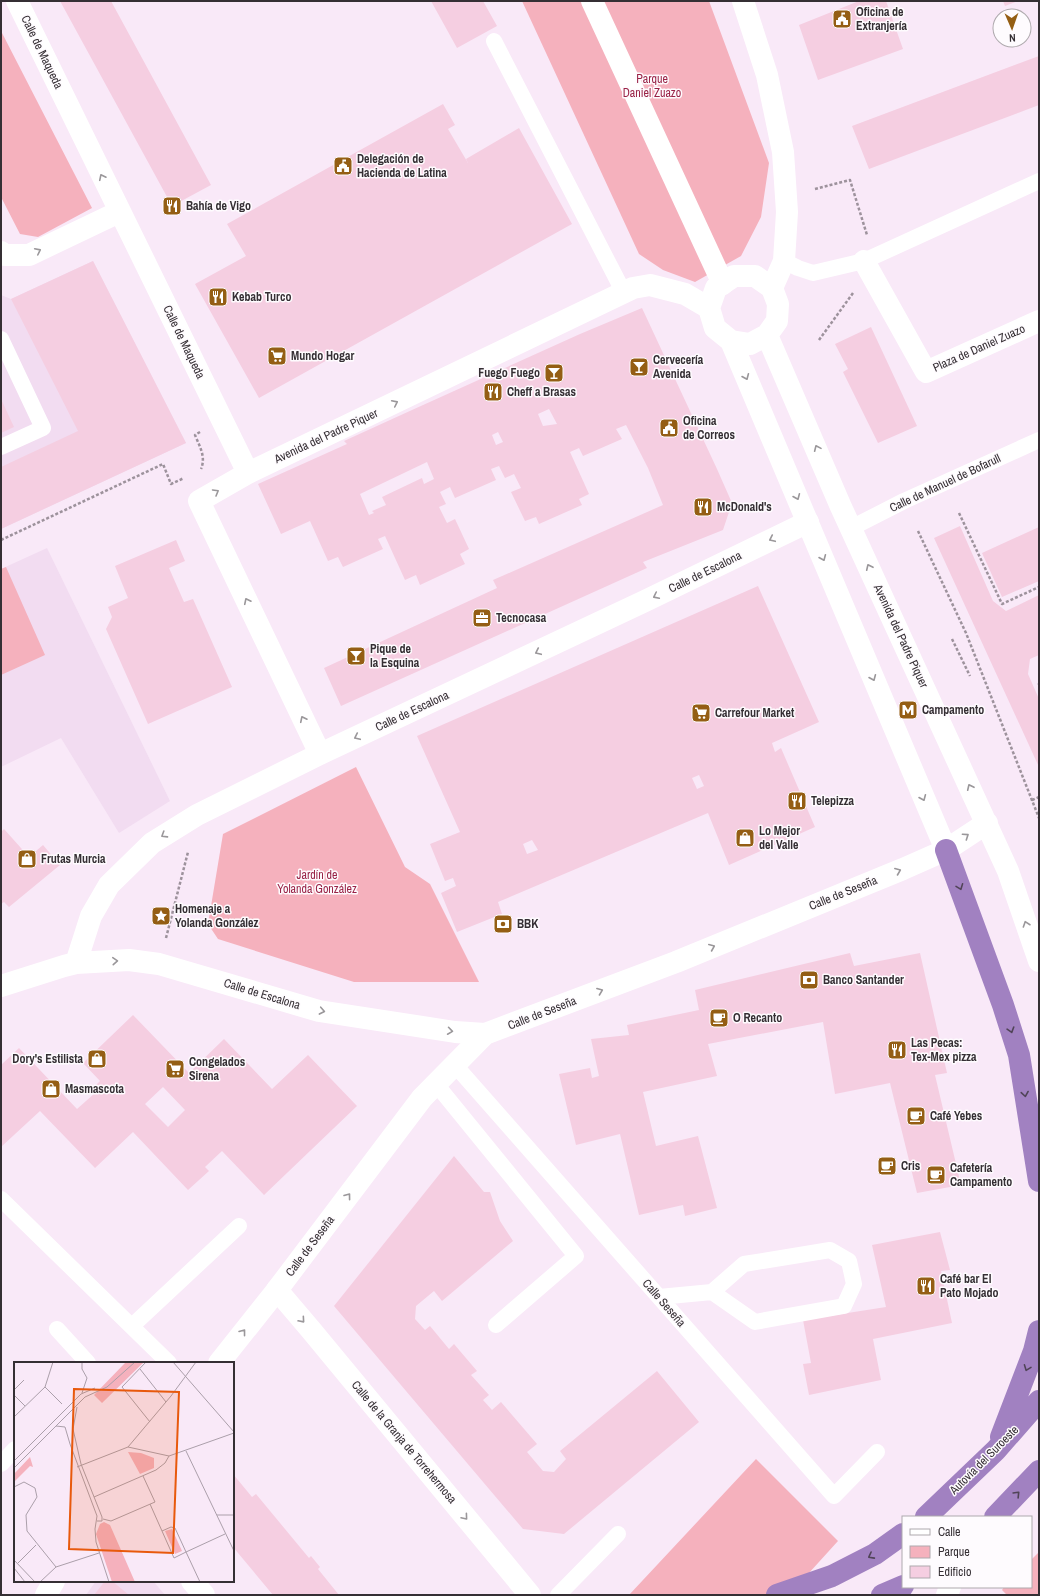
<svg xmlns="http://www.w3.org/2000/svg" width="1040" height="1596" font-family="'Archivo Narrow',sans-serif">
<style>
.built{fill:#f2dcf1}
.green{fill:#f5b1bd}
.building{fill:#f5cee1;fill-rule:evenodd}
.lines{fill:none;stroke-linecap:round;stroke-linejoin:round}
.path{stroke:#9d929c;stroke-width:2.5;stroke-dasharray:3 2;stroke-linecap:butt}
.lane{stroke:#fff;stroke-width:16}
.street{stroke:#fff;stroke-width:22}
.secondary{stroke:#fff;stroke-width:22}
.highway{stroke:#a181c1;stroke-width:22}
.oneway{stroke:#9a979a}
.oneway2{stroke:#504457}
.labels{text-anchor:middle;stroke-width:3;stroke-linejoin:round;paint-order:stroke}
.poi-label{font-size:12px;font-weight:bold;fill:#352f34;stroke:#fefbfe;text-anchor:start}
.street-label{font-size:12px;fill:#352f34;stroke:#fefbfe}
.park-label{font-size:12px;fill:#992246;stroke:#fefbfe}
.inset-road{fill:none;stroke:#ab9faa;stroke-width:1}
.view{fill:#e8590c;fill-opacity:0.15;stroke:#e8590c;stroke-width:2}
.inset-edge{fill:none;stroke:#352f34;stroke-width:2}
</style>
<rect width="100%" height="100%" fill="#f9e9f8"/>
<path class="built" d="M93 261 186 443 1 529V295L11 299Z
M47 548 170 801 119 833 61 738 1 767V569Z
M96 1581H153L165 1595H86Z"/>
<path class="green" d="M522 1H709L769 163 761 217 741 256 695 282 663 270 639 254Z
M1 31 92 208 38 237 20 234 1 197Z
M6 567 45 655 1 675V569Z
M356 767 405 867 430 884 479 982H354L218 939 208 924 223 834Z
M756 1459 838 1541 789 1595H629Z
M1039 1552V1595H1007L1002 1590 1004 1587H1031V1560Z"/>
<path class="building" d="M60 1H111L211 185 172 206Z
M431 1H483L497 26 457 48Z
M859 1H886L903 49 818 80 799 25Z
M1003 1H1018L1005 6Z
M1039 56V105L869 169 852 126Z
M443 104 455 125 448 129 468 163 466 159 519 128 572 224 259 398 195 284 246 256 227 224Z
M93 261 186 443 1 529V467L78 431 11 299Z
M642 308 717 469 732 503 723 530 643 562 647 568 341 706 324 668 497 588 493 580 663 505 648 468 626 425 616 429 622 439 583 456 579 448 570 452 589 494 579 499 582 505 539 524 536 517 525 521 511 492 521 488 514 474 505 478 499 466 491 469 496 480 455 498 450 487 440 492 446 504 439 507 447 523 455 519 469 549 460 554 465 564 420 585 416 575 405 580 385 536 378 539 383 549 343 567 338 557 328 561 310 521 281 534 258 484 347 444 344 441 412 410 580 334ZM549 409 557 424 543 426 538 414ZM498 432 503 442 496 445 492 435ZM427 462 434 479 424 484 422 478 382 497 386 505 372 511 374 513 369 515 360 494Z
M871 327 917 426 878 443 843 372 848 369 835 344Z
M1 399 14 427 1 433Z
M960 526 993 601 1006 611 1039 595V655L1030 659 1028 674 1039 699V767L934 538Z
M1039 527V581L1002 597 982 553Z
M176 540 185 561 169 568 184 602 193 599 232 687 148 724 106 629 112 617 108 607 128 598 115 566Z
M758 586 819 722 772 743 775 752 781 748 815 827 729 865 708 813 498 902 502 914 457 932 441 893 456 886 453 878 445 881 430 844 460 832 417 736ZM699 775 704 786 697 789 692 778ZM532 840 538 850 527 854 523 844Z
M4 829 29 857 43 845 60 865 9 907 4 902 1 904V832Z
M850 953 854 966 920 953 947 1073 935 1075 961 1185 917 1193 890 1083 835 1094 823 1022 708 1044 717 1076 643 1092 656 1146 698 1136 717 1208 685 1216 683 1205 639 1215 620 1134 576 1145 559 1074 590 1068 592 1078 599 1076 591 1039 629 1035 627 1025 699 1010 695 990Z
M133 1015 189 1073 224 1039 272 1089 308 1055 357 1106 264 1195 222 1151 205 1167 209 1171 188 1190 133 1132 95 1168 40 1111 1 1147V1065L19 1048 77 1109 95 1093 92 1089 100 1081 83 1063ZM163 1087 185 1110 168 1127 145 1104Z
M454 1156 484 1192H490L500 1221 513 1241 442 1301 434 1291 416 1306 415 1319 425 1330 430 1326 449 1349 454 1344 477 1371 471 1375 489 1395 483 1400 492 1410 501 1402 537 1444 527 1452 543 1471 554 1472 566 1459 560 1451 657 1371 699 1422 564 1534 523 1529 334 1306Z
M940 1232 950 1270 941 1271 952 1323 873 1339 881 1380 809 1395 803 1364 811 1363 803 1320 886 1307 872 1245Z
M233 1474 252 1497 256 1494 309 1558 311 1556 320 1567 318 1569 339 1595H273L233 1547Z
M105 1581H112L129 1595H94Z"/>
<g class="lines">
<path class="path" d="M815 189 850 180 867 235
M819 340 853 293
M200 432 195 435C200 447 206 457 201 469
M959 513 1002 604 1039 587
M918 531 966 633 1039 818
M1 540 163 464 171 484 184 478
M952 639 970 676
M1039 683V685
M1032 800 1039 797
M166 938 188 852"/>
<path class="lane" d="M494 41 624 293
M784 261 798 268 813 273 864 261 1039 181
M1 339 43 428 1 447
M851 528 904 501 1039 440
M454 1064 834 1496 877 1452
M436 1084 576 1256 496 1325
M1 1199 169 1363
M659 1297 712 1292 755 1322 844 1306 854 1284 849 1261 830 1250 744 1264 712 1292
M132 1326 239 1226
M57 1329 88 1363
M1 1464 15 1449
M558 1595 618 1534"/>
<path class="street" d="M17 1 248 473
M592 1 723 284
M1 252 5 255H29L119 212
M864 261 926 372 1039 321
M320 754 199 501 248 473 633 288 650 285 685 294 709 308
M76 963 91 916 109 885 152 843 197 815 320 754 645 601 808 522
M1 986 64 966 76 963 129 960 159 964 319 1011 455 1032 485 1034
M277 1290 311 1330 530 1595
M192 1581 204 1595
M947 1595 950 1587"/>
<path class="secondary" d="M743 1 767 75 783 152 787 212 784 261 772 288
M734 276H755L772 288 778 304 777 321 767 335 750 344 731 341 715 328 709 308 716 288Z
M767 335 841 507 1008 871 1039 961
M731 341 946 850
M219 1363 277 1290 422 1098 485 1034 676 962 903 869 946 850 987 823
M46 1595 54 1581"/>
<path class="highway" d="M946 850 1003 1005 1019 1055 1039 1181
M1001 1437 1034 1351 1039 1331
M926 1517 996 1450 1039 1401
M995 1517 1039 1471
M777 1595 832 1576 875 1554 903 1534
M882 1595 903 1586"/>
</g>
<defs><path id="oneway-chevron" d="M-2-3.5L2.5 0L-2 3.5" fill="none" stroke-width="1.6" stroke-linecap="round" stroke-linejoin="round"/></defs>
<g class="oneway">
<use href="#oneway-chevron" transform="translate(102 177) rotate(-116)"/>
<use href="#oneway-chevron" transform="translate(38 251) rotate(-26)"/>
<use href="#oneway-chevron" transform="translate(746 377) rotate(67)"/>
<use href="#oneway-chevron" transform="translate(395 403) rotate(-26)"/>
<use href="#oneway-chevron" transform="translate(817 448) rotate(-114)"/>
<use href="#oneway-chevron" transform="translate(216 492) rotate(-30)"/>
<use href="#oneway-chevron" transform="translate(797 497) rotate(67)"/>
<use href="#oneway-chevron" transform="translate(772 539) rotate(155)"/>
<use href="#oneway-chevron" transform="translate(823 558) rotate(67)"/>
<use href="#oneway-chevron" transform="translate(869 567) rotate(-115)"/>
<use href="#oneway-chevron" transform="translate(656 596) rotate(154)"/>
<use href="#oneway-chevron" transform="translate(247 601) rotate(-116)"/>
<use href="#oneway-chevron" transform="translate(538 652) rotate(155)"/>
<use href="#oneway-chevron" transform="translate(873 678) rotate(67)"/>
<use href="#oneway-chevron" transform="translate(303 719) rotate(-116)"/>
<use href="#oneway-chevron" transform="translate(357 737) rotate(155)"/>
<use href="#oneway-chevron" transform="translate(970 787) rotate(-115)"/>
<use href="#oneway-chevron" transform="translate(923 798) rotate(67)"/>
<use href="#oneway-chevron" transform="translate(164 835) rotate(148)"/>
<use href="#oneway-chevron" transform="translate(966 836) rotate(-34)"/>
<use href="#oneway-chevron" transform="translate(898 871) rotate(-22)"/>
<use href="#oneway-chevron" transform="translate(1026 924) rotate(-109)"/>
<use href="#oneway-chevron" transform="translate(712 947) rotate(-23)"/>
<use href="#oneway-chevron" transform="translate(115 961) rotate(-4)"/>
<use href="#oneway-chevron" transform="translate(600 991) rotate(-21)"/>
<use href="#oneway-chevron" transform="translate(322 1011) rotate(11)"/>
<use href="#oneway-chevron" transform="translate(450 1031) rotate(8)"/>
<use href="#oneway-chevron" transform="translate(348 1196) rotate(-53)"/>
<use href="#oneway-chevron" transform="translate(302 1320) rotate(49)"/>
<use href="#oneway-chevron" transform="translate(243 1332) rotate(-52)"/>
<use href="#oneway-chevron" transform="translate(465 1517) rotate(50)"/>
</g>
<g class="oneway2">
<use href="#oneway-chevron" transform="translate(960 887) rotate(69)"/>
<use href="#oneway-chevron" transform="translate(1011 1030) rotate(73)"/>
<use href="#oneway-chevron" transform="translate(1025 1094) rotate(81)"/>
<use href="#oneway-chevron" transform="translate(1027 1368) rotate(111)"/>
<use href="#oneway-chevron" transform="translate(1017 1494) rotate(-46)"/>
<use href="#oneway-chevron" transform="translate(871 1556) rotate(152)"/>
</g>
<defs>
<symbol id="civic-square" viewBox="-11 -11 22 22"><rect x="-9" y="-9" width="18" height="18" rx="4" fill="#945e14" stroke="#fefbfe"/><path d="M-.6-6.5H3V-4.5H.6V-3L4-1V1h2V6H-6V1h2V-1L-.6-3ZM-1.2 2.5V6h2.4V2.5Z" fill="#fff"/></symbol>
<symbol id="restaurant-square" viewBox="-11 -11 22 22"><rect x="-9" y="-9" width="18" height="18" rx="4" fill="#945e14" stroke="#fefbfe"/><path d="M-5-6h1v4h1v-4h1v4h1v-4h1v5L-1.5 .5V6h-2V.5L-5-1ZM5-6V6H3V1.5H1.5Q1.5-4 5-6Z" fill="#fff"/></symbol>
<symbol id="supermarket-square" viewBox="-11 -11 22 22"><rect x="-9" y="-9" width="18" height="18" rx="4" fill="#945e14" stroke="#fefbfe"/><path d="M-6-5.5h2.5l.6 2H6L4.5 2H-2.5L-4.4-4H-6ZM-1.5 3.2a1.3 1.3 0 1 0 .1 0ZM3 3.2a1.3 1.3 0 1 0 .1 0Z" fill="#fff"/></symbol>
<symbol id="bar-square" viewBox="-11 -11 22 22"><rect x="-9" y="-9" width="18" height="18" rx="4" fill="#945e14" stroke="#fefbfe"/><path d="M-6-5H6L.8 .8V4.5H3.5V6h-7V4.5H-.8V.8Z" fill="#fff"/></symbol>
<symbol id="office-square" viewBox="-11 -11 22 22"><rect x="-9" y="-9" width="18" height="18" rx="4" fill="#945e14" stroke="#fefbfe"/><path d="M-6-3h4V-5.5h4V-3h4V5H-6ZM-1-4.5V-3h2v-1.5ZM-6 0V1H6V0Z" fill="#fff"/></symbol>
<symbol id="metro-square" viewBox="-11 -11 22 22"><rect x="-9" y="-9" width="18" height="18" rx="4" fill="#945e14" stroke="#fefbfe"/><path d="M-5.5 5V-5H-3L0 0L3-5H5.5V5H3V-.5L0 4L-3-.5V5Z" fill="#fff"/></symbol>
<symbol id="shop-square" viewBox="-11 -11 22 22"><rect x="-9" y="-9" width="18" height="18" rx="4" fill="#945e14" stroke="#fefbfe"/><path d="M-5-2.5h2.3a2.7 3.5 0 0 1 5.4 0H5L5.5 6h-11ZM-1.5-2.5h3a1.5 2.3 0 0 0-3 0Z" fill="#fff"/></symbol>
<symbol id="sight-square" viewBox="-11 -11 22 22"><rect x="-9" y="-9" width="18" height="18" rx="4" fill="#945e14" stroke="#fefbfe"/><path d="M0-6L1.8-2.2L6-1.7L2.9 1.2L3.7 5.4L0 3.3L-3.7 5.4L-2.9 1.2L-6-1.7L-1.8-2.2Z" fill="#fff"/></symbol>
<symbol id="bank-square" viewBox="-11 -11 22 22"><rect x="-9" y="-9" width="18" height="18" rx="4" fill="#945e14" stroke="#fefbfe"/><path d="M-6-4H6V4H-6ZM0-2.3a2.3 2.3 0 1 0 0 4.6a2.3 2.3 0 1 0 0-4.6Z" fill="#fff"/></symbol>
<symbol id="cafe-square" viewBox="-11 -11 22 22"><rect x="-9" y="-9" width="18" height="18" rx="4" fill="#945e14" stroke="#fefbfe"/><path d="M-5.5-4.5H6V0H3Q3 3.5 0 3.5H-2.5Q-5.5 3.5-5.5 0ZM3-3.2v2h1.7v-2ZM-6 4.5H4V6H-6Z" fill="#fff"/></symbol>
</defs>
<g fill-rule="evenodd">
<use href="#civic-square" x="831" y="8" width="22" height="22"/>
<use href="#civic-square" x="332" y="155" width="22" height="22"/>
<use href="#restaurant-square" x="161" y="195" width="22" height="22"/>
<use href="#restaurant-square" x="207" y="286" width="22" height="22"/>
<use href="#supermarket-square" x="266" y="345" width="22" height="22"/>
<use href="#bar-square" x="628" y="356" width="22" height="22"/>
<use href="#bar-square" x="543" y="362" width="22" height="22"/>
<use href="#restaurant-square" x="482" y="381" width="22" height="22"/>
<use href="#civic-square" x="658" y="417" width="22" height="22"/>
<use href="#restaurant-square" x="692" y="496" width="22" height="22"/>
<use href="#office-square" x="471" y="607" width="22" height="22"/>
<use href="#bar-square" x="345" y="645" width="22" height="22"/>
<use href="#metro-square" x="897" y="699" width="22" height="22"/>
<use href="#supermarket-square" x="690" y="702" width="22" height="22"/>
<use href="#restaurant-square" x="786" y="790" width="22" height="22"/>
<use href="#shop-square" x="734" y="827" width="22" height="22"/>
<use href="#shop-square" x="16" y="848" width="22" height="22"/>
<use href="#sight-square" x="150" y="905" width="22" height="22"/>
<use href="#bank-square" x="492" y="913" width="22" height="22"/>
<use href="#bank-square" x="798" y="969" width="22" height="22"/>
<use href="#cafe-square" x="708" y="1007" width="22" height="22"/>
<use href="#restaurant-square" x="886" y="1039" width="22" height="22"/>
<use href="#shop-square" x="86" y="1048" width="22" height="22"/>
<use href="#supermarket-square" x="164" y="1058" width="22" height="22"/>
<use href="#shop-square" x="40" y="1078" width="22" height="22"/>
<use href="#cafe-square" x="905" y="1105" width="22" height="22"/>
<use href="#cafe-square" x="876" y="1155" width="22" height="22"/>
<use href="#cafe-square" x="925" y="1164" width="22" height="22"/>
<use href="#restaurant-square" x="915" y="1275" width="22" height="22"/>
</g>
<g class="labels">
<g class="poi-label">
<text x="856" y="16">Oficina de<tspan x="856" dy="14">Extranjería</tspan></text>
<text x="357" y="163">Delegación de<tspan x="357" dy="14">Hacienda de Latina</tspan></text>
<text x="186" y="210">Bahía de Vigo</text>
<text x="232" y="301">Kebab Turco</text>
<text x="291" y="360">Mundo Hogar</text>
<text x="653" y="364">Cervecería<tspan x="653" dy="14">Avenida</tspan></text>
<text x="540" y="377" text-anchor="end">Fuego Fuego</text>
<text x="507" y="396">Cheff a Brasas</text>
<text x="683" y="425">Oficina<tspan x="683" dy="14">de Correos</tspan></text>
<text x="717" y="511">McDonald's</text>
<text x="496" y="622">Tecnocasa</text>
<text x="370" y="653">Pique de<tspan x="370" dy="14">la Esquina</tspan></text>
<text x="922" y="714">Campamento</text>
<text x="715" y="717">Carrefour Market</text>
<text x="811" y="805">Telepizza</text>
<text x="759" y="835">Lo Mejor<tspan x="759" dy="14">del Valle</tspan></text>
<text x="41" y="863">Frutas Murcia</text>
<text x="175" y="913">Homenaje a<tspan x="175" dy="14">Yolanda González</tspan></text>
<text x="517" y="928">BBK</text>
<text x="823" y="984">Banco Santander</text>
<text x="733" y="1022">O Recanto</text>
<text x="911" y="1047">Las Pecas:<tspan x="911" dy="14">Tex-Mex pizza</tspan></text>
<text x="83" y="1063" text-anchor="end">Dory's Estilista</text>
<text x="189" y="1066">Congelados<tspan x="189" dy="14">Sirena</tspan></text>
<text x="65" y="1093">Masmascota</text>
<text x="930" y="1120">Café Yebes</text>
<text x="901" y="1170">Cris</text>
<text x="950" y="1172">Cafetería<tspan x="950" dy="14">Campamento</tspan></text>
<text x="940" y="1283">Café bar El<tspan x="940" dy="14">Pato Mojado</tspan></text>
</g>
<g class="street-label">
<text transform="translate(42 52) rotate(64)" y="4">Calle de Maqueda</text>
<text transform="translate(184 342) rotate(64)" y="4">Calle de Maqueda</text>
<text transform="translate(979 348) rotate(-24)" y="4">Plaza de Daniel Zuazo</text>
<text transform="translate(326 436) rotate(-25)" y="4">Avenida del Padre Piquer</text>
<text transform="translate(945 483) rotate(-25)" y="4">Calle de Manuel de Bofarull</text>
<text transform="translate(705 572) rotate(-26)" y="4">Calle de Escalona</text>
<text transform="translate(901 636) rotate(65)" y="4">Avenida del Padre Piquer</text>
<text transform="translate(412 711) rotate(-25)" y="4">Calle de Escalona</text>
<text transform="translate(843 893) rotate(-22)" y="4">Calle de Seseña</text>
<text transform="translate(262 994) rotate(17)" y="4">Calle de Escalona</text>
<text transform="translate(542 1013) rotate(-21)" y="4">Calle de Seseña</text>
<text transform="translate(310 1246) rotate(-53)" y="4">Calle de Seseña</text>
<text transform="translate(664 1303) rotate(49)" y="4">Calle Seseña</text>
<text transform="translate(404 1442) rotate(50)" y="4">Calle de la Granja de Torrehermosa</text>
<text transform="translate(984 1460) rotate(-45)" y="4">Autovía del Suroeste</text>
</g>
<g class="park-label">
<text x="652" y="83">Parque<tspan x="652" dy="14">Daniel Zuazo</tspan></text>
<text x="317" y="879">Jardín de<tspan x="317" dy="14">Yolanda González</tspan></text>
</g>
</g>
<g transform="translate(14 1362)">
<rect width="220" height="220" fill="#f9e9f8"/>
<path d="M112 0H130L88 41 80 33ZM114 90 127 91 140 96V106L126 112ZM16 95 19 105 16 104 0 120V112ZM90 160 96 163 121 220H98L82 172 86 162ZM158 167 168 189 161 192 151 169Z" fill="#f5b1bd"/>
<path class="inset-road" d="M132 0 108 25 136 60M159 0 220 70M126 7 152 40M31 25 48 42M0 28 10 18M68 31 73 16 68 7V0M0 33 11 44M63 45 59 67 67 102M0 55 31 25 39 0M42 64 51 65 56 82M56 82 83 154M114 85 155 94 220 71M172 89 220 189M0 99 67 32 81 26M67 102 88 155V159H83M63 105 114 85 157 34 182 0M0 106 71 35 93 25 121 0M0 125 10 120 21 126 23 135 12 153 13 169 42 205M80 135 142 108 151 101 155 94M136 142 160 196 172 190 161 166 157 165 148 169M203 153H220M83 154 81 167 82 180 95 220M89 157 97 159 141 140 129 114M0 198 21 220M4 201 22 183M0 206 11 220M26 220 42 205 85 191M186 220 172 190 211 172"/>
<path class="view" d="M60 27 165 30 159 191 55 187Z"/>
<rect width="220" height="220" class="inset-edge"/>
</g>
<rect width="1040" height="1596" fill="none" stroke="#352f34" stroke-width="4"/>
<rect x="902" y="1516" width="130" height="72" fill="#fefbfe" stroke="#aea9ad"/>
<rect x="910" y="1529" width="20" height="6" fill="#ffffff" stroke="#aea9ad"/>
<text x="938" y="1536" font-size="12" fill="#352f34">Calle</text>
<rect x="910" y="1546" width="20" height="12" fill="#f5b1bd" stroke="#aea9ad"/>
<text x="938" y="1556" font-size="12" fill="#352f34">Parque</text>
<rect x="910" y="1566" width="20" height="12" fill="#f5cee1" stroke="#aea9ad"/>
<text x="938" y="1576" font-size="12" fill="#352f34">Edificio</text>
<g transform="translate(1012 28) rotate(178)"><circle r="19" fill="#fefbfe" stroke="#aea9ad"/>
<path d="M0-3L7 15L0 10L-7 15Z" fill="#945e14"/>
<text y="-6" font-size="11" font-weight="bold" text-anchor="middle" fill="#352f34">N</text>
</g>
</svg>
